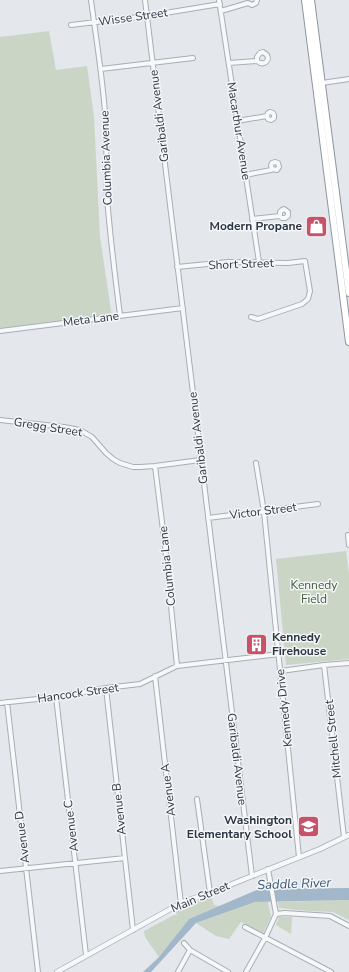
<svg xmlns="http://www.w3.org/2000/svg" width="349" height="972" font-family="'Nunito Sans',sans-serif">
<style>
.green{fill:#cad5c6}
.water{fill:#a2b7c9}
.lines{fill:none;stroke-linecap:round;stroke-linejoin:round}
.minor-casing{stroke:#a9aeb5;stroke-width:6}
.tertiary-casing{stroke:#a9aeb5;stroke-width:6}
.trunk-casing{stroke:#8c96a1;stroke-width:8}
.minor{stroke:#f7f8fa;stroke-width:4}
.tertiary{stroke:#f7f8fa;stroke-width:4.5}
.trunk{stroke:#fff;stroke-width:6}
.labels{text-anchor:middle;stroke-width:3;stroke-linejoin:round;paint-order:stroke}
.street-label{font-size:12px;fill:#2d3643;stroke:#f4f6f8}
.poi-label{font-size:12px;font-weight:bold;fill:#2d3643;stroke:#f4f6f8;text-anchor:end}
.park-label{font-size:12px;fill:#435e3b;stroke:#f4f6f8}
.water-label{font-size:13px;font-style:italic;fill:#395775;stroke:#f4f6f8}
</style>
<rect width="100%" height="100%" fill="#e4e7eb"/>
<path class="green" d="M49 31 56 70 87 66 94 117 100 237 112 317 0 328V37Z
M346 551 349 574V659L286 665 276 559Z
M211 896 214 905 220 906 189 919 159 957 145 937 144 931 174 915H179L174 913 183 908Z
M349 900V920L333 912 310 911 279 908 278 902Z
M255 902H268L271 917 263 933 241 922 229 939 216 936 196 923Z
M279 917H292L291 934 276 925Z"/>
<path class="water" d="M349 888V900L255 902 196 923 151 972H143L159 957 189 919 259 889Z"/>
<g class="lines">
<defs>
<path id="minor" d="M91 0C96 37 102 74 105 112 107 140 106 169 107 197 110 237 115 276 120 315
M145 0 252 876
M219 0 259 262
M221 11 248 3 252 5 256 3 257 0
M71 25 147 16 220 4
M229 63 257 61C263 66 270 62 267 55L263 52 260 53 257 57V61
M101 69 193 58
M322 83 349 79
M237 121 267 116 268 113 270 112 273 113 274 115V118L271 120 268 119 267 116
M245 175 271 170 272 169 277 170 279 167 278 163 275 162 272 163 271 166 272 169
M252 219 280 216 282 218H285L288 216V212L284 209 282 210 280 212V216
M177 267 228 262 288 263 305 261 310 291 308 299 302 304 258 319 251 317
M0 331 183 308
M0 420 64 427 80 430 92 437 106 453 113 459 120 463 133 467H140L155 466 200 460
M256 463 264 512 299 857
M155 466 165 546 177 666
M208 518 318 504
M348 535 349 545
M324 665 344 837
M281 671 324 665 349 663
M155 676 181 904
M106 688 133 930
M56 697 86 955
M7 702 38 972
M0 703 56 697 106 688 140 684 177 666 279 654
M197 799 210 893
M0 871 125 858
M276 914 285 913 330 916 349 926
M245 927 331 972
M184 943 190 950 228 972
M178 972 190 950
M246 972 265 938 276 914 268 869"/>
<path id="tertiary" d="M57 972 183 902 210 893 252 876 320 849 349 835"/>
<path id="trunk" d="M305 0 349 342
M311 0 349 293"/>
</defs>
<use href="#minor" class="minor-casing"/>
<use href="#tertiary" class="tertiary-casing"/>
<use href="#trunk" class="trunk-casing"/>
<use href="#minor" class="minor"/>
<use href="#tertiary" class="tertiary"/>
<use href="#trunk" class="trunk"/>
</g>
<defs>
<symbol id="shop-square" viewBox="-11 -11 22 22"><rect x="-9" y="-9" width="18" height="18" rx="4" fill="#c7526a" stroke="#f4f6f8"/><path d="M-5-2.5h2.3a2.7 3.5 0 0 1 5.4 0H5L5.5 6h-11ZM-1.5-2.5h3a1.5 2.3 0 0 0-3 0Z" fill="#fff"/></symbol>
<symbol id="building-square" viewBox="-11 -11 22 22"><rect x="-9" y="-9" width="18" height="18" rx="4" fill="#c7526a" stroke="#f4f6f8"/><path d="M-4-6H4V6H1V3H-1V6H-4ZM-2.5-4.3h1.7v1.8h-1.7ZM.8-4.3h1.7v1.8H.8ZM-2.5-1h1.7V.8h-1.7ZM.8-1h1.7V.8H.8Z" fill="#fff"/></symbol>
<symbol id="school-square" viewBox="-11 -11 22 22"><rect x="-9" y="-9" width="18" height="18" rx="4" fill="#c7526a" stroke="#f4f6f8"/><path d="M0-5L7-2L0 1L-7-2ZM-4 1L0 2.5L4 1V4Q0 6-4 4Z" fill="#fff"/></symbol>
</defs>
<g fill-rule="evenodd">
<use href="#shop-square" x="304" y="214" width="25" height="25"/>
<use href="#building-square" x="244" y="632" width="25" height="25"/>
<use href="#school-square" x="296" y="814" width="25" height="25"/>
</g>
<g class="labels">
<g class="street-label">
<text transform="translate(133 17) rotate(-8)" y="4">Wisse Street</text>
<text transform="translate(159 116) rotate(-97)" y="4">Garibaldi Avenue</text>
<text transform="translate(239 131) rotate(81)" y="4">Macarthur Avenue</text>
<text transform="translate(106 158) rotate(-92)" y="4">Columbia Avenue</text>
<text transform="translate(241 264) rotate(-2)" y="4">Short Street</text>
<text transform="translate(91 319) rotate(-7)" y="4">Meta Lane</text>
<text transform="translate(48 427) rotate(9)" y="4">Gregg Street</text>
<text transform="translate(198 438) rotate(-97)" y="4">Garibaldi Avenue</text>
<text transform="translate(263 511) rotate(-7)" y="4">Victor Street</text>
<text transform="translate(167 566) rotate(-96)" y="4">Columbia Lane</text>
<text transform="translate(78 693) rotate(-8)" y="4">Hancock Street</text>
<text transform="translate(284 708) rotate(-96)" y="4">Kennedy Drive</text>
<text transform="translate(333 739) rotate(-96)" y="4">Mitchell Street</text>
<text transform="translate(237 759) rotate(83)" y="4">Garibaldi Avenue</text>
<text transform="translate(168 790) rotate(-97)" y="4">Avenue A</text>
<text transform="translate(119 809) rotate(-96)" y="4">Avenue B</text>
<text transform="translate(71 826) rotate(-97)" y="4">Avenue C</text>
<text transform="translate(22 837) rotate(-97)" y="4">Avenue D</text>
<text transform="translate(200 897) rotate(-23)" y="4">Main Street</text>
</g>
<g class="poi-label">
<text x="302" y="230">Modern Propane</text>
<text x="272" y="641" text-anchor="start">Kennedy<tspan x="272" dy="14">Firehouse</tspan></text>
<text x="292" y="824">Washington<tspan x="292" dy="14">Elementary School</tspan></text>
</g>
<g class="park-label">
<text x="314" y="589">Kennedy<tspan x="314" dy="14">Field</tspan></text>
</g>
<g class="water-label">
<text transform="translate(294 883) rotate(-2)" y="5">Saddle River</text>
</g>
</g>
</svg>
